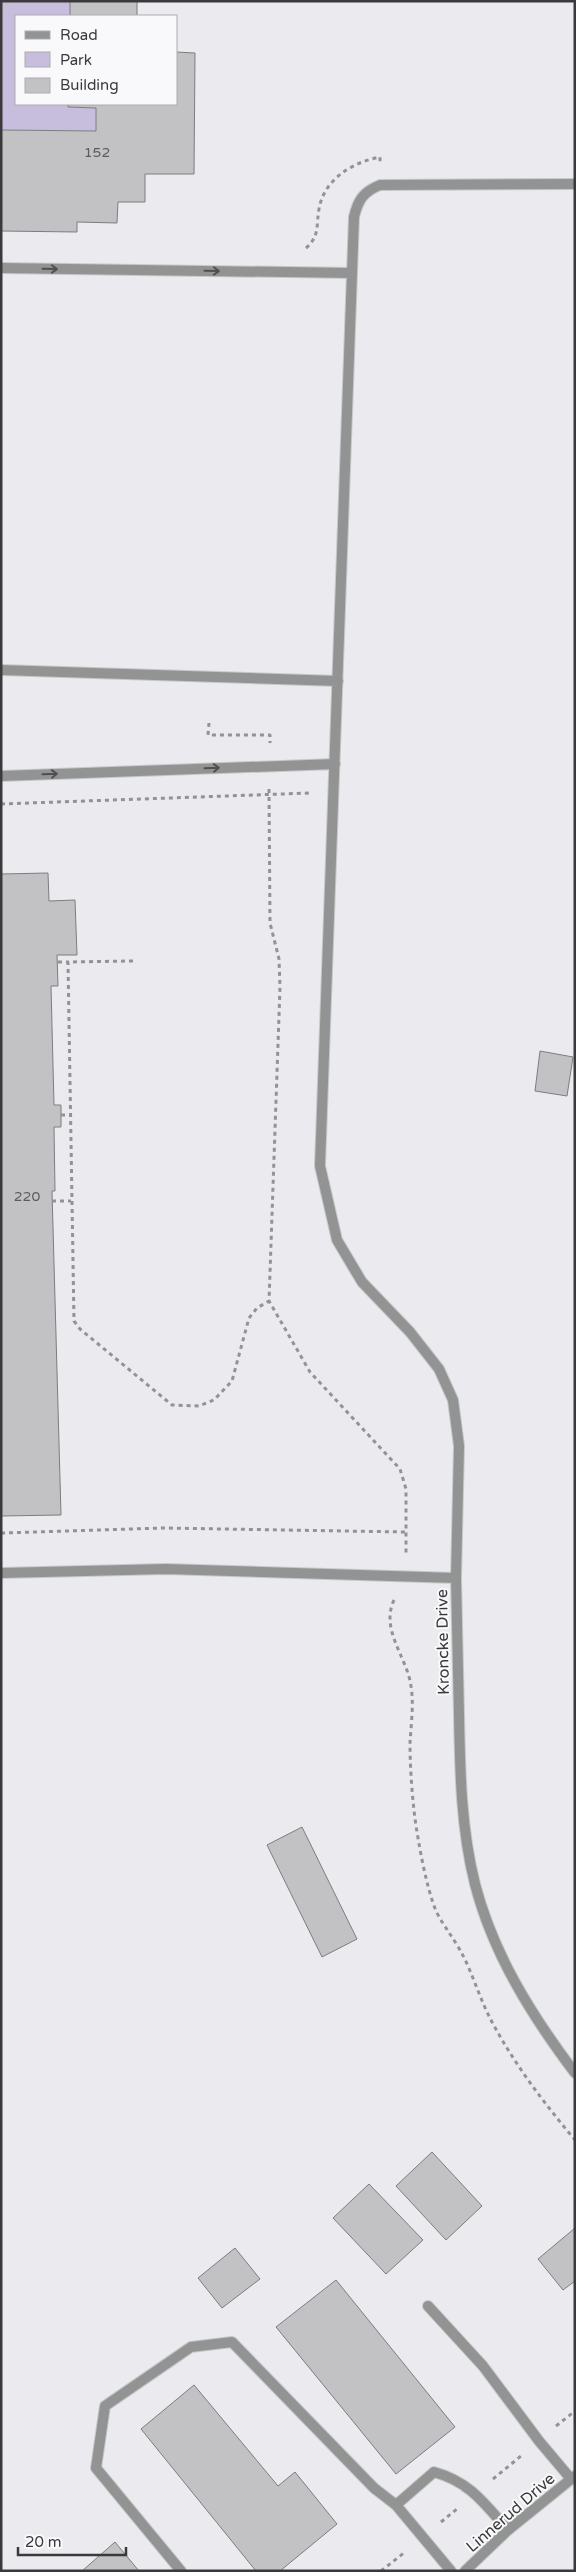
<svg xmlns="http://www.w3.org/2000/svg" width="576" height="2572" font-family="'Varela Round',sans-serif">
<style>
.green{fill:#c7bddd}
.building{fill:#c2c1c4;stroke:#7d7d80}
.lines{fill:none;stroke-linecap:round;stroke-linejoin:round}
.lane-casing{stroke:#c8c7ca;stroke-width:12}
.street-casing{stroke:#c8c7ca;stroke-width:12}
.path{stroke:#939295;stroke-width:3;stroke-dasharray:4 4;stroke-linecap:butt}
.lane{stroke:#929493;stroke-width:10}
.street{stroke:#929493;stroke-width:10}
.oneway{stroke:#505051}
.labels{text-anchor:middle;stroke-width:4;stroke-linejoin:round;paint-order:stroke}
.number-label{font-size:14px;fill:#5c5b5d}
.street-label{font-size:16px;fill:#3a393b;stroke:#f9f8fb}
</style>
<rect width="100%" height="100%" fill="#ebeaee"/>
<path class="green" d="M1 1H70V16H16V104H68L69 107 96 108V131L1 130Z"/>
<path class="building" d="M70 1H137V16H70Z
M176 52 195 53 194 174H145V202H118L117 223 77 222V232L1 231V130L96 131V108L68 107V104H176Z
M48 873 49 901 75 900 77 955H57L58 986H51L54 1105H61V1127H54L55 1191H52L61 1515 1 1516V874Z
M540 1051 573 1057 567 1096 535 1091Z
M302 1827 357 1939 322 1957 267 1845Z
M432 2152 482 2206 446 2240 396 2186Z
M369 2184 423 2240 386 2274 333 2218Z
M575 2228V2281L563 2290 538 2259Z
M235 2248 260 2279 222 2308 198 2278Z
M336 2280 455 2427 396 2474 276 2327Z
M194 2385 278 2486 295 2472 337 2524 280 2571H256L141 2429Z
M115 2542 139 2571H82Z"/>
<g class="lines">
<defs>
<path id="lane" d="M1 268 352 273
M1 670 338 681
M1 776 335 764
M456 1578 459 1446 453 1400 439 1369 410 1332 362 1282 337 1240 320 1166 354 217C358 200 363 192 380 185L575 184
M428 2306 483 2366 539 2441 571 2479
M396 2505 434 2472C470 2482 484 2503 508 2530
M181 2571 96 2468 105 2406 191 2347 232 2342 374 2488 396 2505 451 2571"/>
<path id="street" d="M1 1573 166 1569 456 1578C457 1624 458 1669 459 1715 460 1771 461 1829 475 1884 493 1954 532 2016 575 2073
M465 2571 508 2530 575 2476"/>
</defs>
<use href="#lane" class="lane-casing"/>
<use href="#street" class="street-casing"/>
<path class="path" d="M306 248C320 236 316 225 319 209 324 179 353 162 380 157V162
M209 723 208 735H270V743
M269 789 270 923 279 959 280 987 269 1301 310 1372 400 1469 406 1489V1554
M1 804 310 793
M133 961 68 962 74 1321 80 1329 172 1405 199 1406 214 1400 232 1381 249 1318 257 1308 269 1301
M58 962H68
M61 1115H70
M52 1201H71
M1 1533 163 1528 406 1532
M394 1600C380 1630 407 1657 411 1686 414 1704 411 1725 410 1743 410 1768 412 1794 415 1819 419 1846 426 1886 436 1911 443 1925 452 1936 460 1950 472 1971 480 2000 492 2022 515 2065 544 2103 575 2140
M556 2426 575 2411
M493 2479 521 2456
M441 2522 457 2509
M381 2571 405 2552"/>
<use href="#lane" class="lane"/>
<use href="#street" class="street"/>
</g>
<defs><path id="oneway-shaft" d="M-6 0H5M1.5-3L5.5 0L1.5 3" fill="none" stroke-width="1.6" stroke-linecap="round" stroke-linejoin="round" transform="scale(1.25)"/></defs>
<g class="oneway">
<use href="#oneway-shaft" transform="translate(50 269) rotate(1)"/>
<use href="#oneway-shaft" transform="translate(212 271) rotate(1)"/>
<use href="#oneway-shaft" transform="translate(212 768) rotate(-2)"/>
<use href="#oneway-shaft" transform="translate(50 774) rotate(-2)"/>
</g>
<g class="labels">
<g class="number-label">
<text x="97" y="157">152</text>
<text x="27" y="1201">220</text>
</g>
<g class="street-label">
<text transform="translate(442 1642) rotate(-91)" y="6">Kroncke Drive</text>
<text transform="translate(510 2512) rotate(-41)" y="6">Linnerud Drive</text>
</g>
</g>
<rect width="576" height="2572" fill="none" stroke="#3a393b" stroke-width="5"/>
<rect x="15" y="15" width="162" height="90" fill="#f9f8fb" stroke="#adacae"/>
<rect x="25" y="31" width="25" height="8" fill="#929493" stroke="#adacae"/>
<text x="60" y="40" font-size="15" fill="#3a393b">Road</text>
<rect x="25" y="52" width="25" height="15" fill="#c7bddd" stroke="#adacae"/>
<text x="60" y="65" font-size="15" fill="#3a393b">Park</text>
<rect x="25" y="78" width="25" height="15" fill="#c2c1c4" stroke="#adacae"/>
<text x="60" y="90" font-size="15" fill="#3a393b">Building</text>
<path d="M18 2547v8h108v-8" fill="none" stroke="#3a393b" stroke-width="2.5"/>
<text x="25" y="2547" font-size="15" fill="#3a393b" stroke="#f9f8fb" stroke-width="4" paint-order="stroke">20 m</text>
</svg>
